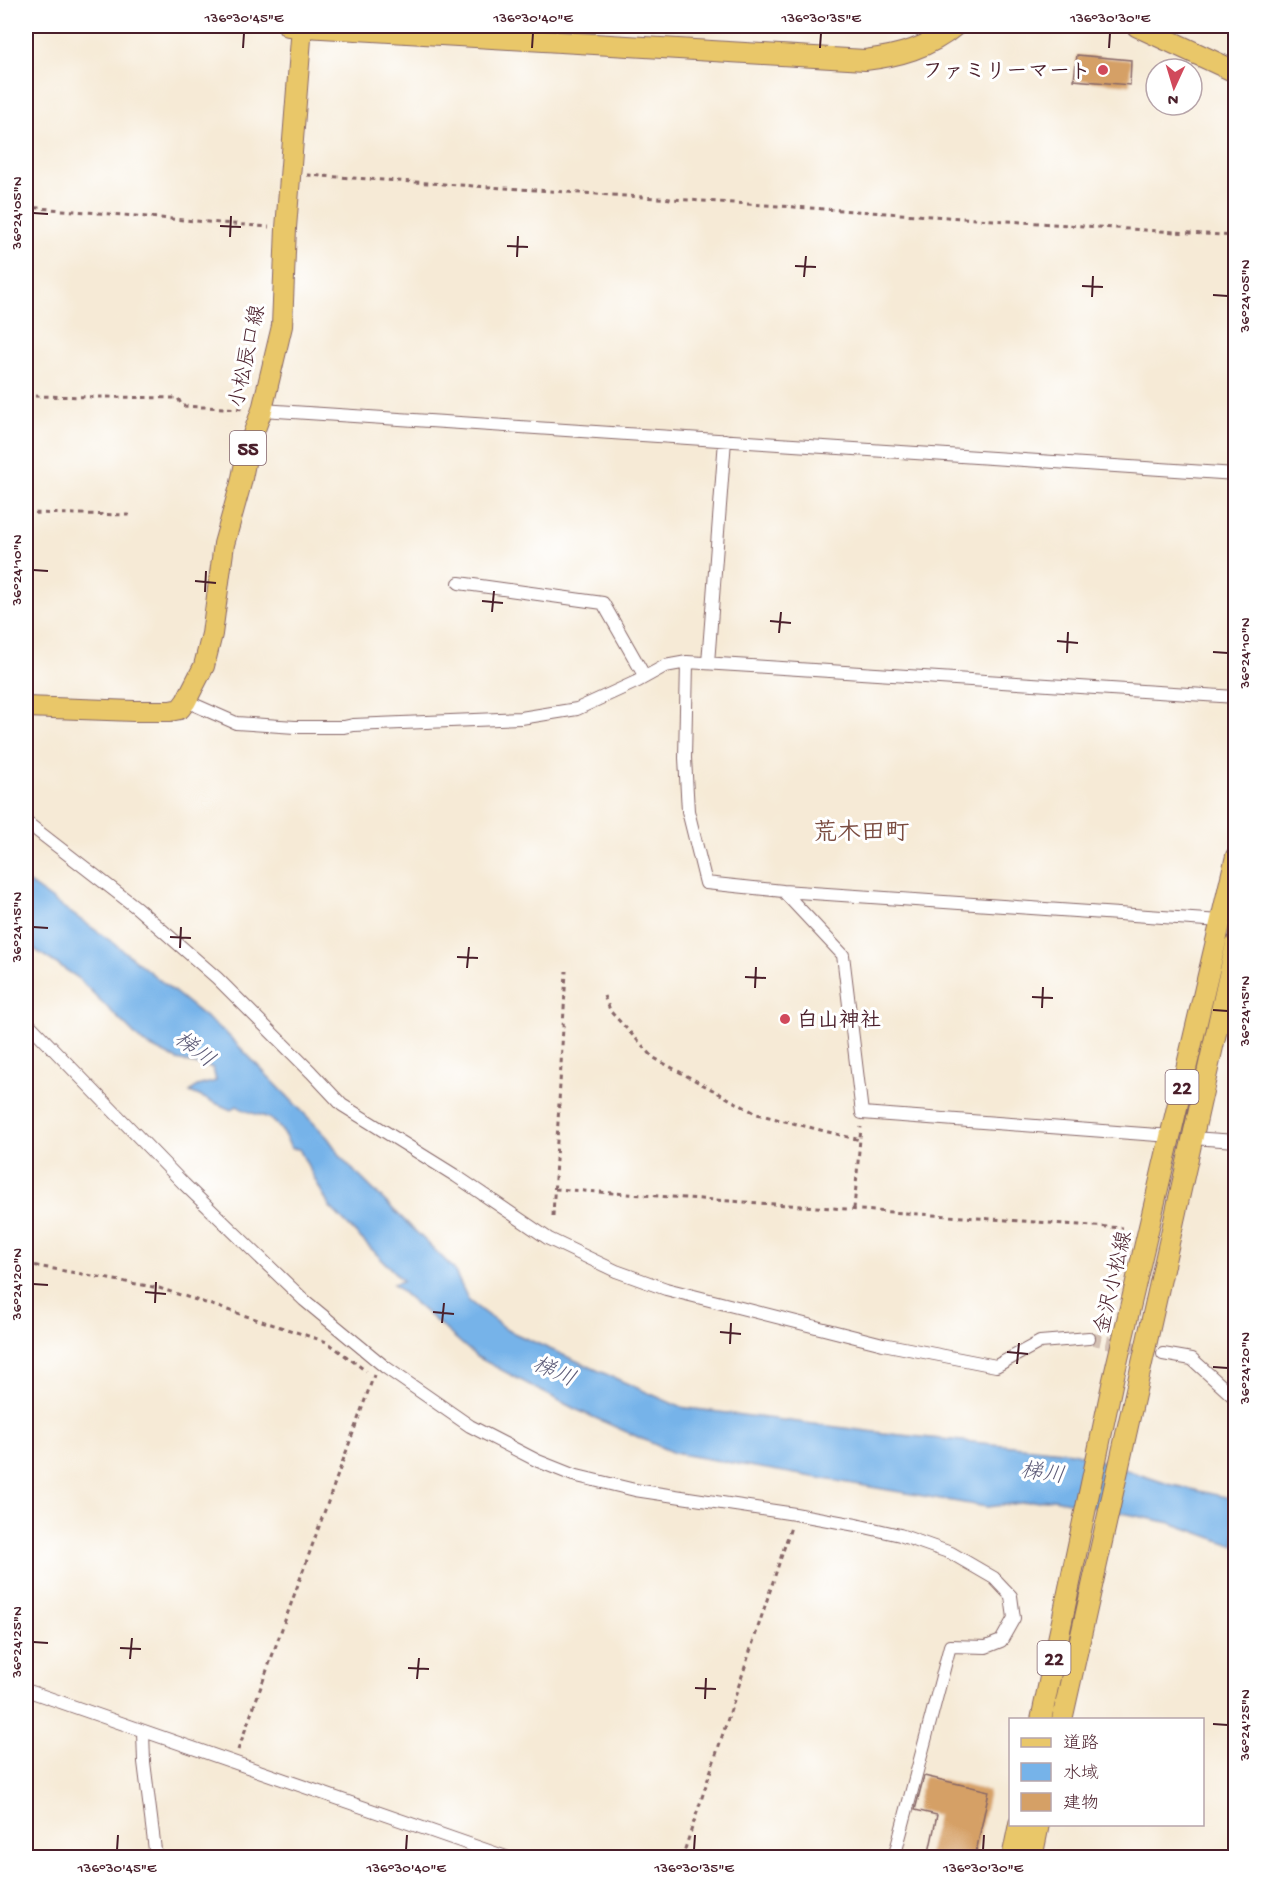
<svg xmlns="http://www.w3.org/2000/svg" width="1261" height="1883" font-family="'Gochi Hand','Klee One',sans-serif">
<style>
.water{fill:#76b3e9;stroke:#60698a;stroke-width:1.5}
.building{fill:#d5a066}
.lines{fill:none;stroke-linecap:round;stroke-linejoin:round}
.minor-tunnel{stroke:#d4c1b4;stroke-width:12;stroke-dasharray:12 6;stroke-linecap:butt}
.minor-casing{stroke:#866667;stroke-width:14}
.primary-casing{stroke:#866667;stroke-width:22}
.trunk-casing{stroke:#866667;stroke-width:23}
.path{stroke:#866667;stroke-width:3;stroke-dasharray:4.5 4.5;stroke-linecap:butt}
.minor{stroke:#fff;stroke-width:12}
.primary{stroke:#e9c769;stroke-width:20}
.trunk{stroke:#e9c769;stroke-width:21}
.ticks{fill:none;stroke:#4a1f2b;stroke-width:2}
.poi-dot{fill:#d1495b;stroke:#fff;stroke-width:2}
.labels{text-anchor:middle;stroke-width:6;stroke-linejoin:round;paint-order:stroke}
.shield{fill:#fff;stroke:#80626b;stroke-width:1.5}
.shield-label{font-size:20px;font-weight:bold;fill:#4a1f2b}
.poi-label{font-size:21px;font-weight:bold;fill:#4a1f2b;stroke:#fff;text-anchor:end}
.street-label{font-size:21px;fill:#4a1f2b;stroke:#fff}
.water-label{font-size:22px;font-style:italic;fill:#5c5a77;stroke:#fff}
.quarter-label{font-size:24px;font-weight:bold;fill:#7b4c40;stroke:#fff}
.neatline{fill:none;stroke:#4a1f2b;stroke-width:2}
.ticks-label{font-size:15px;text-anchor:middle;fill:#4a1f2b}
</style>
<rect width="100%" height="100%" fill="#fff"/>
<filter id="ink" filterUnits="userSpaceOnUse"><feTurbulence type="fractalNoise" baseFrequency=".0167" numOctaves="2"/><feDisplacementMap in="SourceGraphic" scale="12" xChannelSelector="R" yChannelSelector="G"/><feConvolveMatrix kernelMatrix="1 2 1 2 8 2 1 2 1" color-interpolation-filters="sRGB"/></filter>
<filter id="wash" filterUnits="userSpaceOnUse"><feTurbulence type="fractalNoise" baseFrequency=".008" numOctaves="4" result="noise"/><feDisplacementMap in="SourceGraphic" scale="24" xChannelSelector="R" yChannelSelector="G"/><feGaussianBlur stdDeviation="1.35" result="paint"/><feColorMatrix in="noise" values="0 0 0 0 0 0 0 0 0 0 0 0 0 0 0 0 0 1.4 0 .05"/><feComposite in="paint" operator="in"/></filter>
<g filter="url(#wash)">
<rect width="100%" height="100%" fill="#f6ead6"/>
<path class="water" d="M26 881 115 944 228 1035 328 1138 345 1162 453 1268 469 1301 507 1330 680 1407 891 1434 1073 1452 1168 1484 1235 1499V1546L1171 1523 1054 1499 987 1507 674 1453 575 1409 477 1357 393 1284 403 1281 329 1206 299 1149 291 1148C285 1136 279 1122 266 1117 254 1112 250 1115 237 1106L231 1110 190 1092 197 1086 216 1081 213 1068 177 1060 143 1043 77 977 26 944Z"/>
<g id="blocks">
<path class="building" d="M1077 55 1131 60 1130 85 1074 80Z
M924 1776 989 1791 975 1857H928L937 1815 915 1810Z"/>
</g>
</g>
<g filter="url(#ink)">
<use href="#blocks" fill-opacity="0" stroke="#866667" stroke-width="1.5"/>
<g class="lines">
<path class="minor-tunnel" d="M1089 1338 1163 1354"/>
<defs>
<path id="minor" d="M262 410 1236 474
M459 583 603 603 645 677
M687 662 685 758 688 811 706 883 783 891 1221 921
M708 663 725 440
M186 701 236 723 295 727H344L353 725 521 718 577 709 638 681 665 666 687 662 1236 697
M26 822 137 908 217 978 311 1072 342 1105 456 1176 549 1239 616 1271 666 1289 883 1344 996 1366 1040 1342 1089 1338
M783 891 843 955 862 1113 1171 1136
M26 1021 184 1184 304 1300 385 1367 470 1426 538 1461 573 1475 635 1490 795 1514 856 1525 900 1535 951 1553 994 1578 1011 1596 1014 1618 1001 1641 986 1647 950 1646 894 1858
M1192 1138 1236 1141
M1163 1354 1192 1359 1236 1399
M26 1690 509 1858
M143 1732 144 1762 156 1858"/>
<path id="primary" d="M288 26 865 60C898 56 929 48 955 26
M26 707 134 711H170L180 709 186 701 204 666 212 634 224 544 241 483 248 448 262 410 282 326 286 228 302 26
M1041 1720 1113 1380 1236 856
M1062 1720 1236 944
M1012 1858 1019 1824
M1032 1858 1039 1824"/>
<path id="trunk" d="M1137 26 1236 72"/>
</defs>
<use href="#minor" class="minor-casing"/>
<use href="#primary" class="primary-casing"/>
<use href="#trunk" class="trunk-casing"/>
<path class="path" d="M307 175 1236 236
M26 207 269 227
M26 396 178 398 182 406 245 409
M26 513 130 515
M604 996 611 1012 654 1058 757 1114 860 1140
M555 1189 1123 1228
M854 1209 861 1127
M553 1216 566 971
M26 1264 159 1288 327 1342 366 1371
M238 1750 374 1375
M682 1858 791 1527"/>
<use href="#minor" class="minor"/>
<use href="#primary" class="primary"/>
<use href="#trunk" class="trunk"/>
</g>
</g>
<path class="ticks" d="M243 48 244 33M532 48 533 33M820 48 821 33M1109 48 1110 33M33 213 48 214M220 226 241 227M230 237 231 216M507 246 528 247M517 257 518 236M795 266 816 267M804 277 806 256M1082 286 1103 287M1213 295 1228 296M1092 297 1093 276M33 570 48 571M195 581 216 583M205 592 206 571M482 601 503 603M492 612 494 591M770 621 791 623M779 633 781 612M1057 641 1078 643M1213 652 1228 653M1067 653 1068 632M33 927 48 928M170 937 191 938M180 948 181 927M457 957 478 958M467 968 469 947M745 977 766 978M755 988 756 967M1032 997 1053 998M1042 1008 1043 987M1213 1010 1228 1011M33 1284 48 1285M145 1292 166 1294M155 1303 156 1282M433 1312 454 1314M442 1323 444 1303M720 1332 741 1334M730 1344 731 1323M1007 1352 1028 1354M1017 1364 1019 1343M1213 1367 1228 1368M33 1642 48 1643M120 1648 141 1649M130 1659 132 1638M408 1668 429 1669M417 1679 419 1658M695 1688 716 1689M705 1699 706 1678M1213 1724 1228 1725M117 1850 118 1835M406 1850 407 1835M694 1850 695 1835M983 1850 984 1835"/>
<g class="poi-dot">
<circle cx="1103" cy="70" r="6"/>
<circle cx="785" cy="1019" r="6"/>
</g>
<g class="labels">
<g class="shield">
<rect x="230" y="431" width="36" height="34" rx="4.5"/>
<rect x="1165.5" y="1070" width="33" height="34" rx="4.5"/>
<rect x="1037.5" y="1641" width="33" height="34" rx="4.5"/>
</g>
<g class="shield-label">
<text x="248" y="455">55</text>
<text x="1182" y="1094">22</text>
<text x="1054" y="1665">22</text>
</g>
<g class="poi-label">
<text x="1091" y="77">ファミリーマート</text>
<text x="797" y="1026" text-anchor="start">白山神社</text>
</g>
<g class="street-label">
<text transform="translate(246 356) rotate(-78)" y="7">小松辰口線</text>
<text transform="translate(1112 1282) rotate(-77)" y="7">金沢小松線</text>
</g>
<g class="water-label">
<text transform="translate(196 1048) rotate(38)" y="8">梯川</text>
<text transform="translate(555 1370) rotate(24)" y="8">梯川</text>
<text transform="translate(1043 1471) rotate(8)" y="8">梯川</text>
</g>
<g class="quarter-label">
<text x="861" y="839">荒木田町</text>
</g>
</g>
<rect width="1261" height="1883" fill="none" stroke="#fff" stroke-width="66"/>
<rect x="1009" y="1718" width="195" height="108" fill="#ffffff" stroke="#b7a5aa" stroke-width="1.5"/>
<rect x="1021" y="1738" width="30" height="9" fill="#e9c769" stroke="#b7a5aa" stroke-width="1.5"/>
<text x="1063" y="1748" font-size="18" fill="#4a1f2b">道路</text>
<rect x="1021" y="1763" width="30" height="18" fill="#76b3e9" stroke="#b7a5aa" stroke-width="1.5"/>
<text x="1063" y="1778" font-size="18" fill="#4a1f2b">水域</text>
<rect x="1021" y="1793" width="30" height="18" fill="#d5a066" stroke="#b7a5aa" stroke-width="1.5"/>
<text x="1063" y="1808" font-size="18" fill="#4a1f2b">建物</text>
<g transform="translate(1174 87) rotate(184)"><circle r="28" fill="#ffffff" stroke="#b7a5aa" stroke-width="1.5"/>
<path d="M0-4.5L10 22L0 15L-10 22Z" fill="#d1495b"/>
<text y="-9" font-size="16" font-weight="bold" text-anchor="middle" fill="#4a1f2b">N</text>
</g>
<rect x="33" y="33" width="1195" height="1817" class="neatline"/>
<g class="ticks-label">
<text x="244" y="22">136°30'45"E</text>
<text x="533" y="22">136°30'40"E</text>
<text x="821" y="22">136°30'35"E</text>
<text x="1110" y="22">136°30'30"E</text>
<text transform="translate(16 213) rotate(-90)" y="5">36°24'05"N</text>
<text transform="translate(1244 296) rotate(-90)" y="5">36°24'05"N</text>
<text transform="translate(16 570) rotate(-90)" y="5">36°24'10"N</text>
<text transform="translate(1244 653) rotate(-90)" y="5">36°24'10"N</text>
<text transform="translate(16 927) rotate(-90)" y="5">36°24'15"N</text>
<text transform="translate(1244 1011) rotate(-90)" y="5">36°24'15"N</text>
<text transform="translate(16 1284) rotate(-90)" y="5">36°24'20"N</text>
<text transform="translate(1244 1368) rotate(-90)" y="5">36°24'20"N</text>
<text transform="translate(16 1642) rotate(-90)" y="5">36°24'25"N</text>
<text transform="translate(1244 1725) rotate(-90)" y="5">36°24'25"N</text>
<text x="117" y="1872">136°30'45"E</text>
<text x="406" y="1872">136°30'40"E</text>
<text x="694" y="1872">136°30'35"E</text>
<text x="983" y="1872">136°30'30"E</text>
</g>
</svg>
